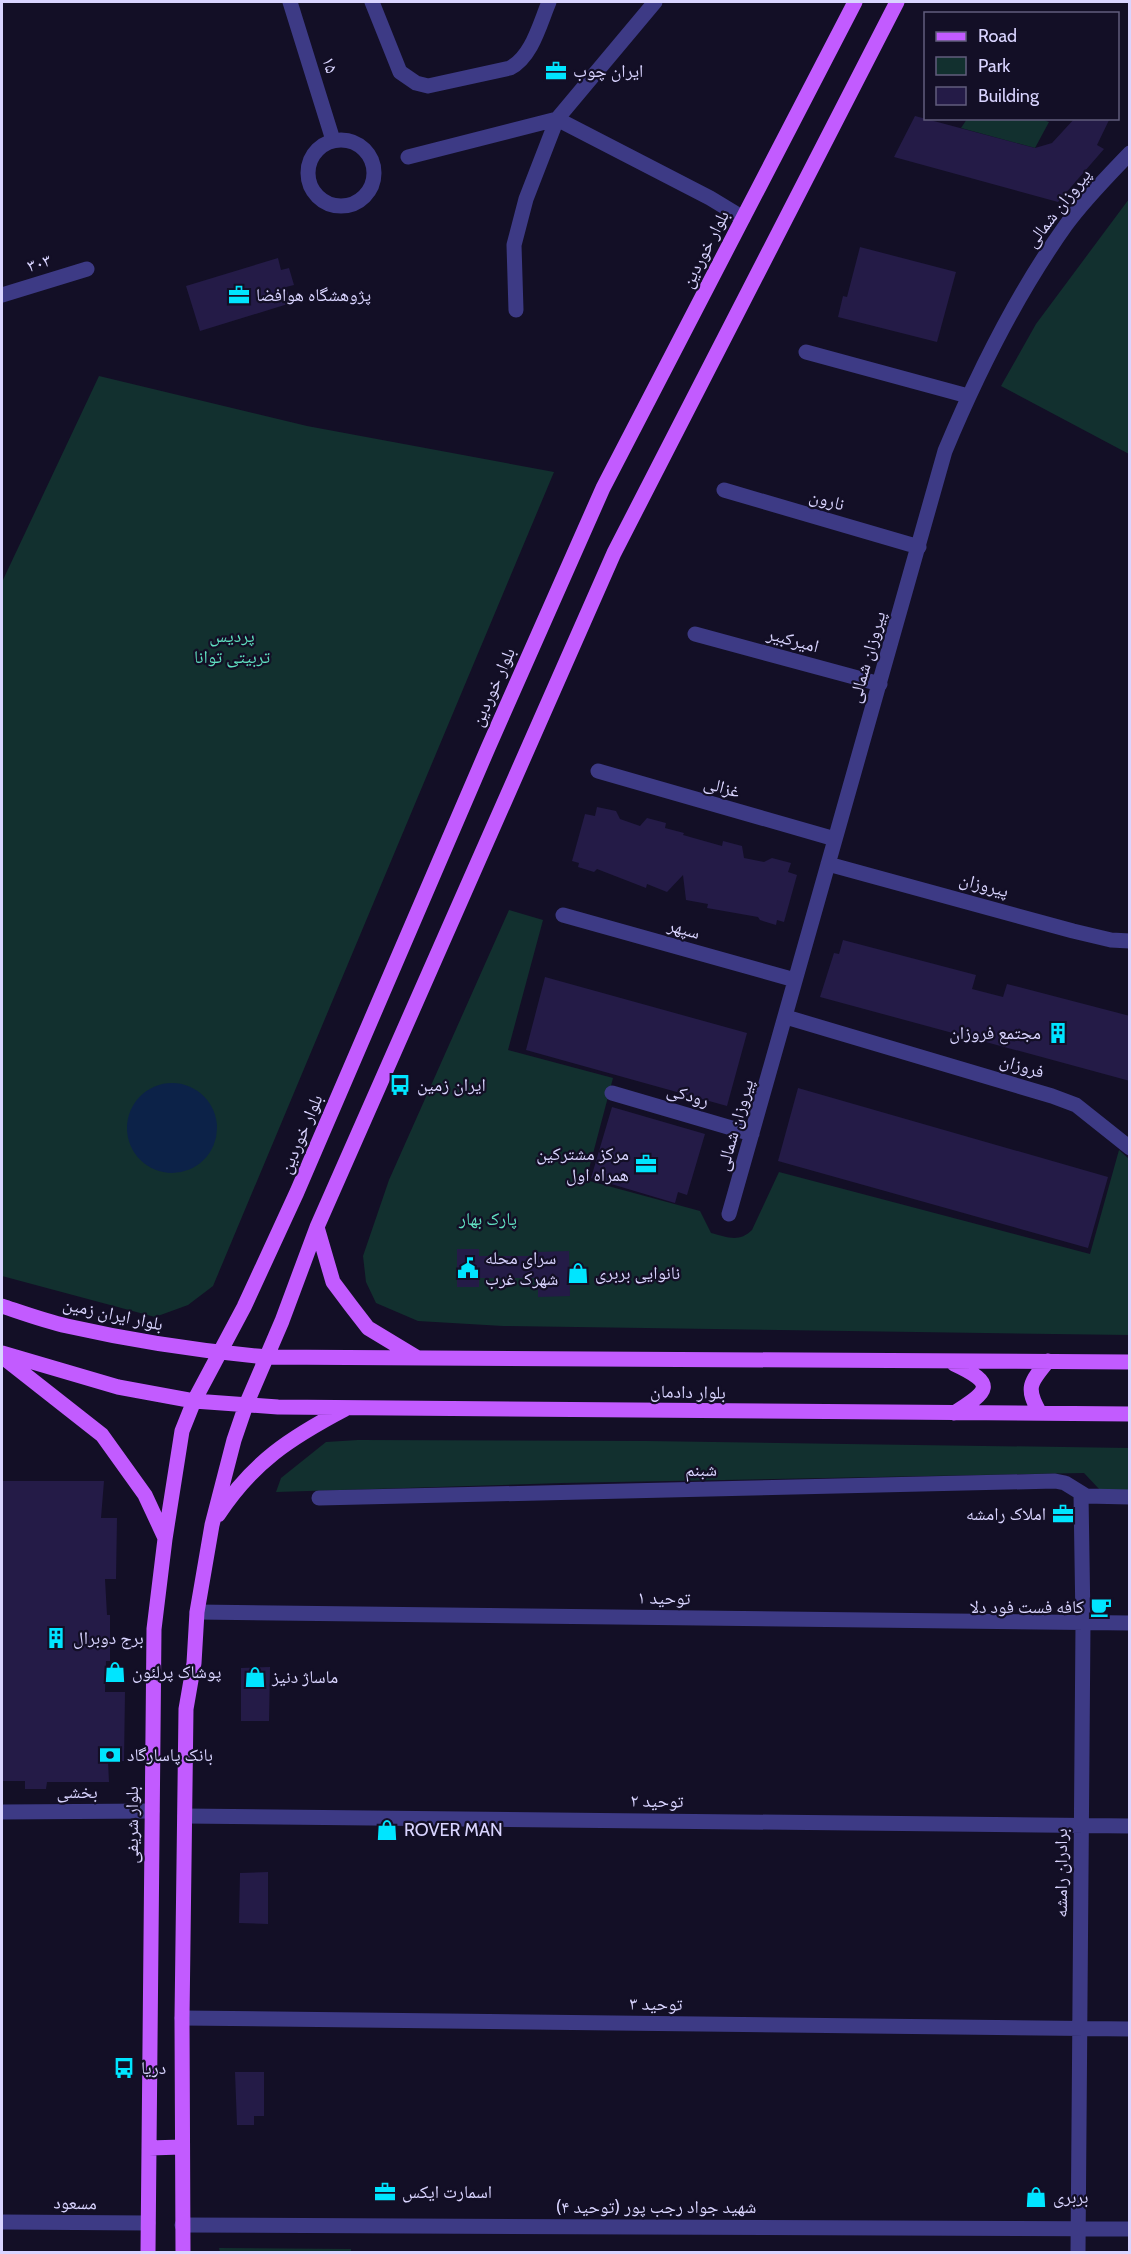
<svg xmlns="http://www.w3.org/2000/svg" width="1131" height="2254" font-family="Cabin,'Noto Naskh Arabic',sans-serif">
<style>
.green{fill:#12302f}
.water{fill:#0c2248}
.building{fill:#241b47}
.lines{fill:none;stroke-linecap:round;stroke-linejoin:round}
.minor{stroke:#3d3a85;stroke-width:15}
.major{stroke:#c25bff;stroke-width:15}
.labels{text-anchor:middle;stroke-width:4.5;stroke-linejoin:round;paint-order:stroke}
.street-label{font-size:18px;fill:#d9d4ff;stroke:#130f26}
.poi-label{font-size:18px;fill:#d9d4ff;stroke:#130f26;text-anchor:start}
.park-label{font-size:18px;fill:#5fe0c0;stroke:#130f26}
</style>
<rect width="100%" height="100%" fill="#130f26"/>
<path class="green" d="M967 119H1041L1049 122 1035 148 961 128Z
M1129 199H1130L1129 454 1001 386 1036 324Z
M99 376 307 426 554 472 213 1286 188 1305 155 1317 2 1276V582Z
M509 910 543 920 508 1050 613 1078 586 1180 700 1211 711 1233C727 1237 739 1243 752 1230L779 1172 1090 1254 1119 1150 1129 1159V1335L503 1326 418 1321 376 1303 366 1282 363 1256 389 1180Z
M358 1440 647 1441 1129 1448V1490H1100L1084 1473 562 1483 276 1492 281 1478 326 1442Z
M219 2248 351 2249V2252H220Z"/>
<path class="water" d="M127 1128a45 45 0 1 1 90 0a45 45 0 1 1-90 0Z"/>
<path class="building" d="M915 116 1035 148 1052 143 1075 118H1110L1097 145 1104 149 1058 202 894 157Z
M860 247 956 272 937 342 838 317 843 296 847 297Z
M278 258 281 270 289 268 294 285 286 287 291 303 200 331 186 286Z
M597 807 616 811 620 819 640 826 647 818 666 823 665 828 684 833 683 835 722 846 723 841 742 846 744 858 764 862 772 858 791 863 788 872 797 875 784 922 777 920 776 925 760 920 758 917 707 908 708 904 686 900 683 875 667 892 647 884 646 888 597 869 594 872 578 867 579 863 572 861 585 814 595 816Z
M843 940 976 975 972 989 1003 997 1007 984 1130 1016V1081L820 997 834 953 839 954Z
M545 977 747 1033 727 1106 526 1050Z
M798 1088 1108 1177 1088 1248 778 1161Z
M612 1107 705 1134 687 1195 678 1192 675 1203 591 1178Z
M457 1249H479V1256H537V1252L569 1251 570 1296 538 1297V1278H479V1287H457Z
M2 1481H104L101 1518H117L116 1579H105L107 1615H110V1661H106L105 1692H125L124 1761H108L109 1782H47L46 1789H25V1781H2Z
M270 1667 269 1721H241V1668Z
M268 1872V1924L239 1923 240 1873Z
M235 2072H264V2116H254V2125H237Z"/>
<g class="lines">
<path class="minor" d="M290 2 333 140
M372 2 400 72 416 83 428 86 510 68C532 57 540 23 549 2
M308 173a33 33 0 1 1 66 0a33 33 0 1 1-66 0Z
M408 157 557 119 710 198 743 218
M2 295 87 269
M516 310 514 245 526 199 557 119 655 2
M806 352 968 396
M724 490 919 547
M695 634 880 684
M598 771 835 839
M828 864 1073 931 1111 940 1130 941
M563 915 795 980
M786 1017 1052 1096 1076 1105 1130 1148
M612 1093 752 1134
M729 1214 945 451C978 372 1016 295 1066 225 1084 200 1108 176 1130 153
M319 1498 1055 1481 1065 1483 1086 1496 1130 1497
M197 1612 1130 1623
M2 1812 152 1811
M185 1816 1130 1826
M182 2018 1130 2029
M2 2222 148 2223
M182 2225 1130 2229
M1078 2252 1083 1623 1081 1494"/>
<path class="major" d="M317 1227 333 1282 351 1306 368 1328 416 1357
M2 1306C23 1313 45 1321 67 1326 133 1341 200 1351 266 1357L1130 1362
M2 1353 118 1387 194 1401 278 1407 1130 1414
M4 1358 102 1435 145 1495 165 1538
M954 1364C997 1384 989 1391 954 1413
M1040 1413C1025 1388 1030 1382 1048 1361
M218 1515C253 1462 290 1438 345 1409
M149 2148 182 2147
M148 2252 154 1629 165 1539 182 1431 194 1401 244 1307 297 1192 488 748 603 488 855 2
M183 2252 182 2018 186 1709 194 1663 197 1612 212 1525 234 1440 246 1405 282 1321 317 1227 614 553 897 2"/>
</g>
<defs>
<symbol id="office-bare" viewBox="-9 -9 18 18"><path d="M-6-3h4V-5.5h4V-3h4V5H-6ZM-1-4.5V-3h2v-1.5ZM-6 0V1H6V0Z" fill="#00e5ff" stroke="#130f26" stroke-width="2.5" paint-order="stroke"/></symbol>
<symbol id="building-bare" viewBox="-9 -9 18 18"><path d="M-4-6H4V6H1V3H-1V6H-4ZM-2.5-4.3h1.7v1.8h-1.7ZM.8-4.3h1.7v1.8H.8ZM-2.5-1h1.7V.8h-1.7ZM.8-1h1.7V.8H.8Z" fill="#00e5ff" stroke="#130f26" stroke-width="2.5" paint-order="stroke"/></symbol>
<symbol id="bus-bare" viewBox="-9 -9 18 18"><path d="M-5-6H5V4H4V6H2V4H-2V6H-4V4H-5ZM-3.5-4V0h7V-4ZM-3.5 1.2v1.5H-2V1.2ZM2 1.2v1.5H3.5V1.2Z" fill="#00e5ff" stroke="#130f26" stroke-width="2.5" paint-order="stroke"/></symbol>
<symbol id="civic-bare" viewBox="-9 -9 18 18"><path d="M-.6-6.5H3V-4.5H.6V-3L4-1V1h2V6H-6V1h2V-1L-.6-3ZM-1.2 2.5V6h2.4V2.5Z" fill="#00e5ff" stroke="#130f26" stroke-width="2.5" paint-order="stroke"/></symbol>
<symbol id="shop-bare" viewBox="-9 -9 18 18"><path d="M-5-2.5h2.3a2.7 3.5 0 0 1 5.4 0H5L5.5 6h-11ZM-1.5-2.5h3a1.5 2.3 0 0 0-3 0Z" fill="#00e5ff" stroke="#130f26" stroke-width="2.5" paint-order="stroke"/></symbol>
<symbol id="cafe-bare" viewBox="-9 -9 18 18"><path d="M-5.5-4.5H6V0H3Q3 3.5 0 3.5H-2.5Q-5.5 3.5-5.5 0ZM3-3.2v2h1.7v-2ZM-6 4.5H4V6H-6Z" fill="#00e5ff" stroke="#130f26" stroke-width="2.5" paint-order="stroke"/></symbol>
<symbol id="bank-bare" viewBox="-9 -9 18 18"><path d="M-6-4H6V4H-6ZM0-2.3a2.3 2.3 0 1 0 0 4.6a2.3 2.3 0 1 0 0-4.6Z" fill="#00e5ff" stroke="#130f26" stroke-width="2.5" paint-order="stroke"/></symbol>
</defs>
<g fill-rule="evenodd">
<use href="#office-bare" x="541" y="56" width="30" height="30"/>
<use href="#office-bare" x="224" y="280" width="30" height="30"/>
<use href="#building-bare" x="1043" y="1018" width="30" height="30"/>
<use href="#bus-bare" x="385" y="1070" width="30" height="30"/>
<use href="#office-bare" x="631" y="1149" width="30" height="30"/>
<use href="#civic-bare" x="453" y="1253" width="30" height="30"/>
<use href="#shop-bare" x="563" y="1258" width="30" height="30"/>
<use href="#office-bare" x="1048" y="1499" width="30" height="30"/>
<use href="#cafe-bare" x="1086" y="1592" width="30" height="30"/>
<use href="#building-bare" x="41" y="1623" width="30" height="30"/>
<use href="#shop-bare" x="100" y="1657" width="30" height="30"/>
<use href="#shop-bare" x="240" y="1662" width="30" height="30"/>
<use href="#bank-bare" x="95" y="1740" width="30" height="30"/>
<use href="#shop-bare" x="372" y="1815" width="30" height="30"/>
<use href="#bus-bare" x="109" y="2053" width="30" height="30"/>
<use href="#office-bare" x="370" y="2177" width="30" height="30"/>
<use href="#shop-bare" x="1021" y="2182" width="30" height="30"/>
</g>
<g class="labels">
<g class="street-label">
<text transform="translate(330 65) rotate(73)" y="6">۱۵</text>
<text transform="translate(1058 208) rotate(-52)" y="6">پیروزان شمالی</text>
<text transform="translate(705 249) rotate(-63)" y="6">بلوار خوردین</text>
<text transform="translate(39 263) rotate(-17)" y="6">۳۰۳</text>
<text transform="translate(827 500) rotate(16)" y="6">نارون</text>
<text transform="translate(793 640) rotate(15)" y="6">امیرکبیر</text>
<text transform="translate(867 657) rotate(-74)" y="6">پیروزان شمالی</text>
<text transform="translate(493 687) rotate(-66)" y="6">بلوار خوردین</text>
<text transform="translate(722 787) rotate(16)" y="6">غزالی</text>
<text transform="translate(984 885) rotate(15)" y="6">پیروزان</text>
<text transform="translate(684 929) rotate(16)" y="6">سپهر</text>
<text transform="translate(1022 1066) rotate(16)" y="6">فروزان</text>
<text transform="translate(688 1095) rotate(16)" y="6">رودکی</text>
<text transform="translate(735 1125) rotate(-74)" y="6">پیروزان شمالی</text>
<text transform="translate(301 1134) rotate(-67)" y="6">بلوار خوردین</text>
<text transform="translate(113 1314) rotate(12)" y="6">بلوار ایران زمین</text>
<text transform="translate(688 1392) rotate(1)" y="6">بلوار دادمان</text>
<text transform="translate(701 1470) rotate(-1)" y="6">شبنم</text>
<text transform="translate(664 1598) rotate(1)" y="6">توحید ۱</text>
<text x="77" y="1798">بخشی</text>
<text transform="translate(657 1801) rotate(1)" y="6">توحید ۲</text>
<text transform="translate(132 1825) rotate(-90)" y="6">بلوار شریفی</text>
<text transform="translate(1061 1873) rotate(-90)" y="6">برادران رامشه</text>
<text transform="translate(656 2004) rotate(1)" y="6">توحید ۳</text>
<text transform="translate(75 2203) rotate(1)" y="6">مسعود</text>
<text x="656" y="2213">شهید جواد رجب پور (توحید ۴)</text>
</g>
<g class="poi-label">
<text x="573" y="77">ایران چوب</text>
<text x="256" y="301">پژوهشگاه هوافضا</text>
<text x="1041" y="1039" text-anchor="end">مجتمع فروزان</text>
<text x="417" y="1091">ایران زمین</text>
<text x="629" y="1160" text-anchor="end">مرکز مشترکین<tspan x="629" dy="21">همراه اول</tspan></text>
<text x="485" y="1264">سرای محله<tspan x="485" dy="21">شهرک غرب</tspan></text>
<text x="595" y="1279">نانوایی بربری</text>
<text x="1046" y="1520" text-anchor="end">املاک رامشه</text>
<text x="1084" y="1613" text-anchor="end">کافه فست فود دلا</text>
<text x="73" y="1644">برج دوبرال</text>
<text x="132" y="1678">پوشاک پرلئون</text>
<text x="272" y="1683">ماساژ دنیز</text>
<text x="127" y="1761">بانک پاسارگاد</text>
<text x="404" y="1836">ROVER MAN</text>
<text x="141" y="2074">دریا</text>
<text x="402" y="2198">اسمارت ایکس</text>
<text x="1053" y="2203">بربری</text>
</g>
<g class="park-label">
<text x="232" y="642">پردیس<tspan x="232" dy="21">تربیتی توانا</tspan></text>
<text x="488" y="1225">پارک بهار</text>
</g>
</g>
<rect width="1131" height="2254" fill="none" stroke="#d9d4ff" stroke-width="6"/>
<rect x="924" y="12" width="195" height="108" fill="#130f26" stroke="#625e7d" stroke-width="1.5"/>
<rect x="936" y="32" width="30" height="9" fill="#c25bff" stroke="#625e7d" stroke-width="1.5"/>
<text x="978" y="42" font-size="18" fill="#d9d4ff">Road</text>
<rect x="936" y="57" width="30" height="18" fill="#12302f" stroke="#625e7d" stroke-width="1.5"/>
<text x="978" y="72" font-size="18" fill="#d9d4ff">Park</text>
<rect x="936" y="87" width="30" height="18" fill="#241b47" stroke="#625e7d" stroke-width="1.5"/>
<text x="978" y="102" font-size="18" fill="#d9d4ff">Building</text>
</svg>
